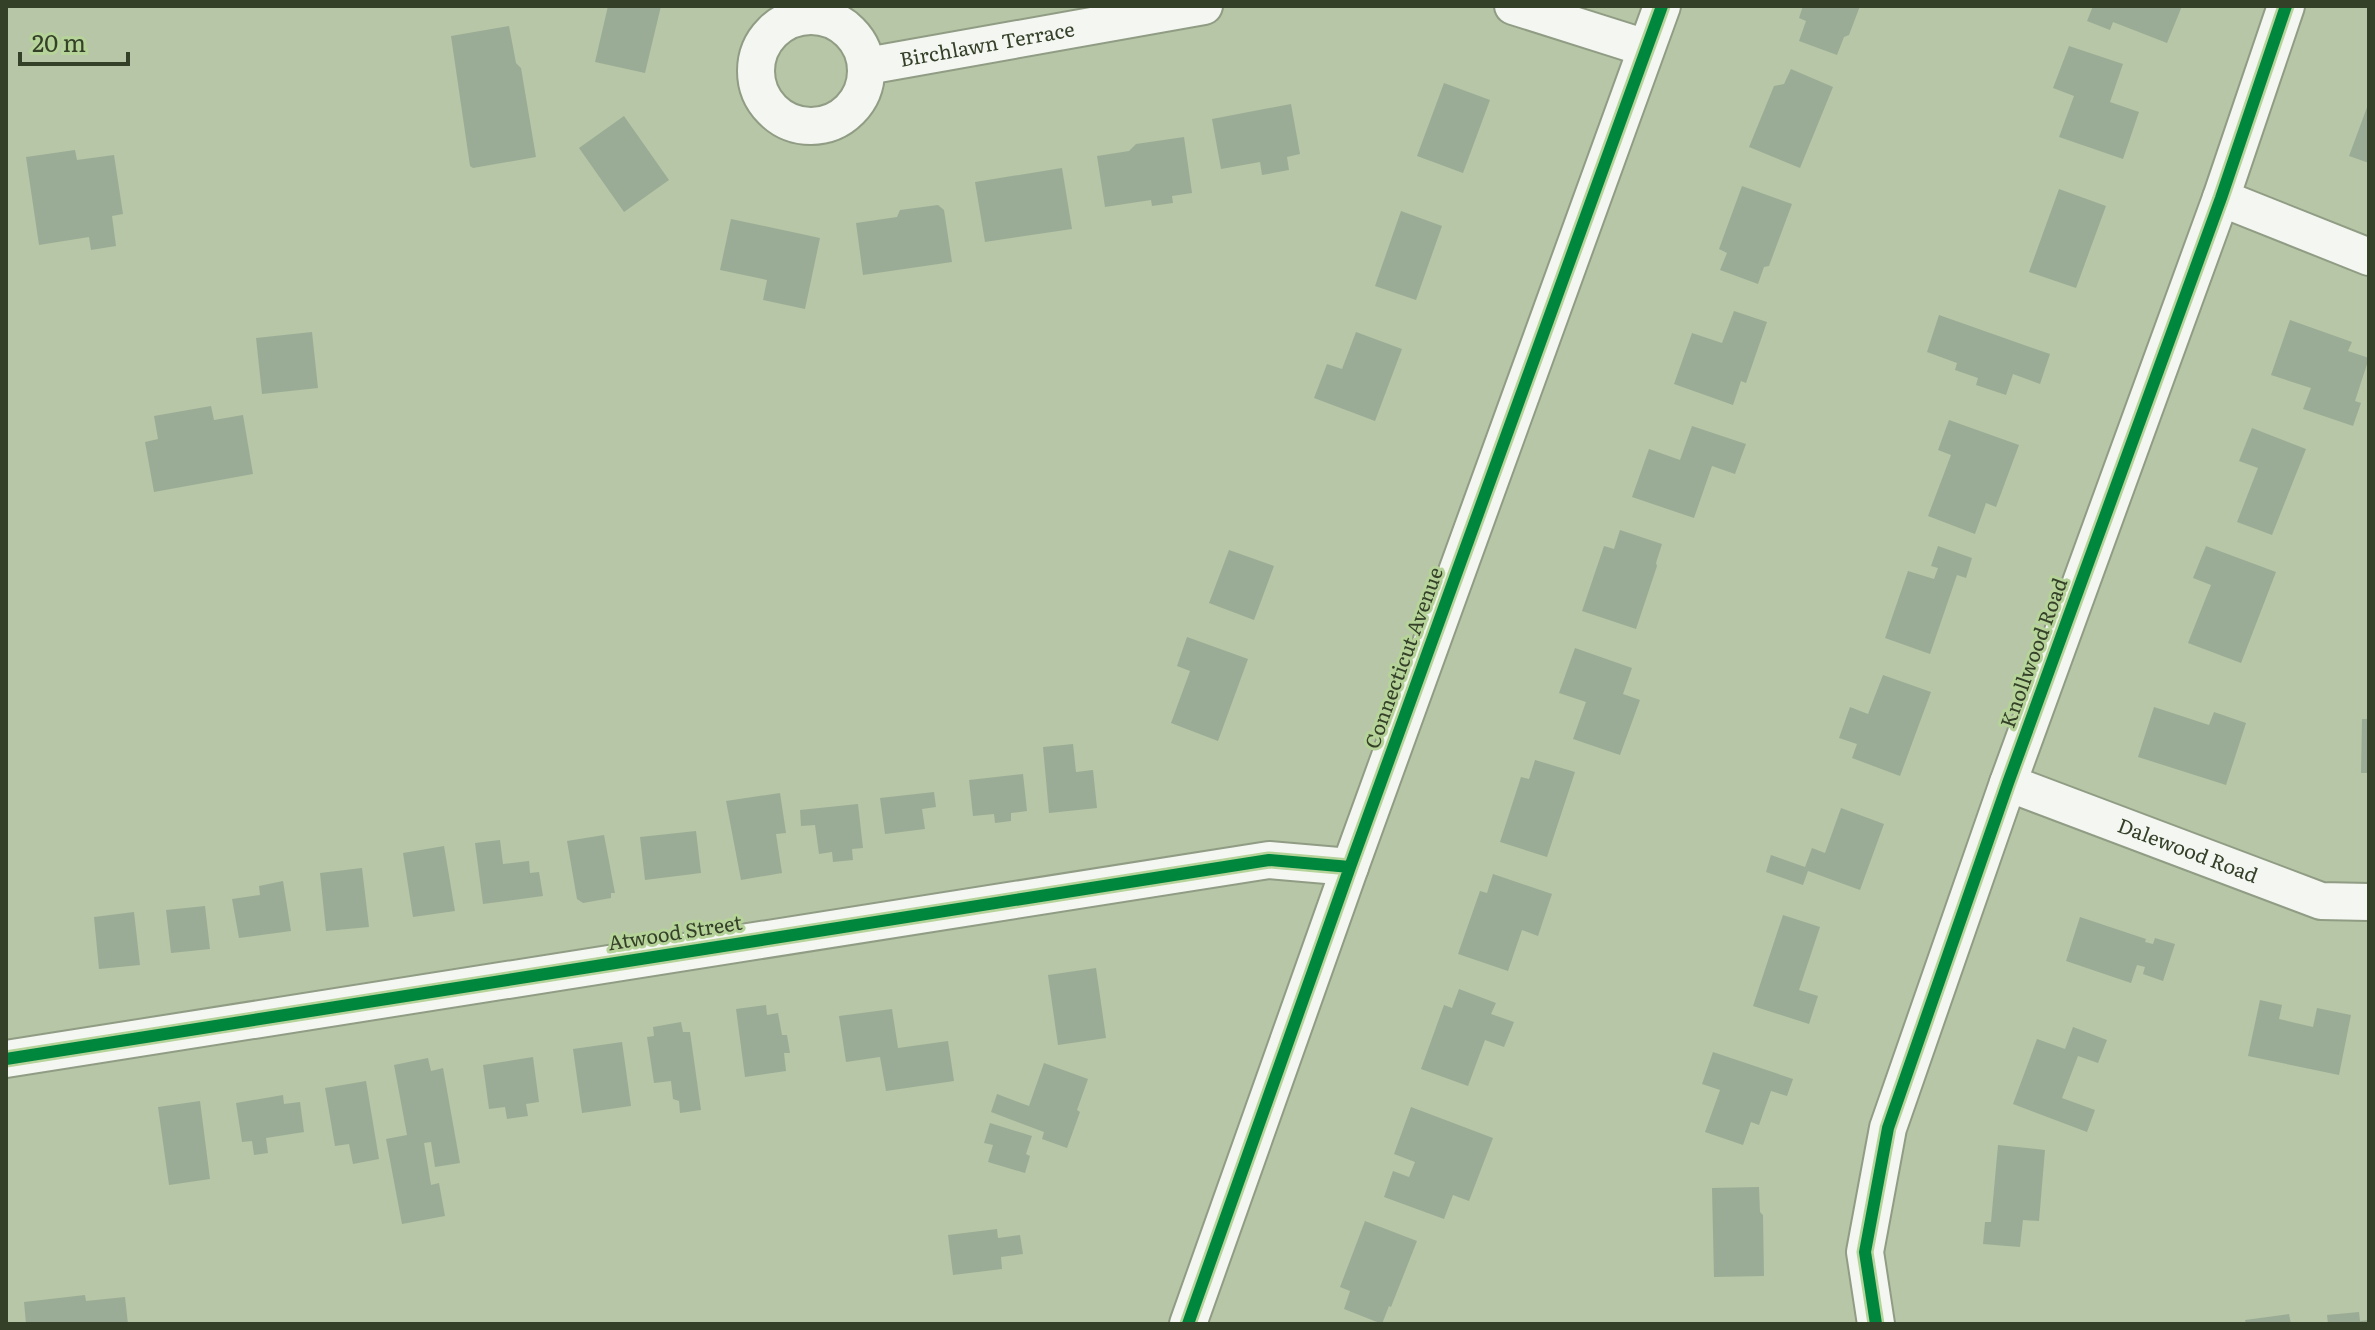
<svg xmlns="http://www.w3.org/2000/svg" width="2375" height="1330" font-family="Literata,serif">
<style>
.building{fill:#9aac96}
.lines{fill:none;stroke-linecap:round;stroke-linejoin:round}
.street-casing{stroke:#909c83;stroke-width:40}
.street{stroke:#f4f6f2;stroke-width:36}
.cycleway-casing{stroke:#b6d399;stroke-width:17}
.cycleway{stroke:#00873e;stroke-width:12}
.labels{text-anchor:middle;stroke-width:6;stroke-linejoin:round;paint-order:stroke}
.street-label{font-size:20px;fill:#344028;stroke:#b6d399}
</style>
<rect width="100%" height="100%" fill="#b6c6a6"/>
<path class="building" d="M608 6H661L645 73 595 62Z
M1803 6H1860L1849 35 1844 37 1837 55 1799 41 1806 21 1799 18Z
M2093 6H2182L2167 43 2113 22 2110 30 2087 21Z
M509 26 516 63 521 68 536 157 473 168 470 166 451 36Z
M2069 46 2123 64 2110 102 2139 112 2123 159 2059 137 2074 96 2053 88Z
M1791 69 1833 87 1800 168 1749 147 1774 86 1784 84Z
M1444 83 1490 100 1463 173 1417 156Z
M2369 102V163L2349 156Z
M1291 104 1300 154 1287 157 1289 170 1262 175 1260 162 1221 169 1212 119Z
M624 116 669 180 624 212 579 148Z
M1184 137 1192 193 1172 196 1173 203 1152 206 1151 200 1105 207 1097 156 1129 151 1136 144Z
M75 150 77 160 114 155 123 214 112 216 116 246 91 250 89 237 39 245 26 157Z
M1062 168 1072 229 985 242 975 182Z
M1742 186 1792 204 1769 266 1764 267 1758 284 1720 270 1727 253 1719 249Z
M2059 189 2106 206 2076 288 2029 272Z
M938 205 944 210 952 262 863 275 856 223 897 217 900 210Z
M1401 211 1442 226 1416 300 1375 286Z
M731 219 820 238 805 309 763 300 767 280 720 270Z
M1734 311 1767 322 1746 383 1741 381 1733 405 1674 384 1692 333 1722 343Z
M1939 315 2050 354 2040 384 2013 374 2006 395 1976 385 1978 378 1955 370 1957 363 1927 352Z
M2290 320 2352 342 2348 351 2369 358 2355 401 2361 403 2353 426 2303 409 2311 388 2271 375Z
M312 332 318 388 262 394 256 338Z
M1356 332 1402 349 1375 421 1314 398 1327 364 1342 369Z
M211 406 214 420 243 415 253 474 154 492 145 442 158 439 154 416Z
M1949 420 2019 445 1996 507 1986 503 1975 534 1928 516 1951 455 1938 450Z
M1692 426 1746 444 1735 474 1712 466 1694 518 1632 497 1649 449 1680 460Z
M2252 428 2306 449 2272 535 2237 522 2258 468 2239 461Z
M1620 530 1662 544 1656 563 1657 566 1636 629 1582 611 1604 546 1614 549Z
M1938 546 1972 558 1966 578 1957 575 1930 654 1885 638 1908 571 1934 579 1938 568 1931 566Z
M2206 546 2276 572 2241 663 2188 643 2211 585 2193 578Z
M1229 550 1274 566 1254 620 1209 603Z
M1187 637 1248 659 1218 741 1171 723 1190 671 1177 666Z
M1575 648 1632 668 1623 694 1640 700 1620 755 1573 739 1586 702 1559 693Z
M1883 675 1931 692 1900 776 1852 758 1857 744 1839 738 1850 707 1868 714Z
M2154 707 2209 725 2214 712 2246 723 2226 785 2138 757Z
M2362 719H2369V773H2361Z
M1073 744 1076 772 1093 770 1097 808 1049 813 1043 747Z
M1535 760 1575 772 1547 857 1500 842 1521 777 1529 779Z
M1023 774 1027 811 1011 813V821L995 823 994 814 973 816 969 780Z
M934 792 936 807 922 809 925 829 885 834 880 798Z
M780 793 786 833 776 834 782 873 741 880 726 801Z
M858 804 863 848 852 849 853 860 833 862 832 852 819 854 815 825 801 826 800 810Z
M1841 808 1884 824 1860 890 1808 871 1803 885 1766 872 1771 855 1805 867 1812 848 1825 853Z
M696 831 701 873 645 880 640 837Z
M604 835 615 893H611V898L583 903 577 899 567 841Z
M500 840 503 864 529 861 530 873 539 872 543 896 483 904 475 843Z
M444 846 455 911 413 917 403 853Z
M362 868 369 927 326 931 320 873Z
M1493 874 1552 894 1538 936 1522 930 1508 971 1458 954 1480 891 1487 893Z
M283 881 291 931 239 938 232 899 260 895 259 886Z
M205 906 210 949 171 953 166 910Z
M134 912 140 965 99 969 94 917Z
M1783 915 1820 927 1799 990 1818 996 1809 1024 1753 1006Z
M2080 917 2146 939 2145 942 2153 944 2155 938 2175 944 2163 981 2143 974 2145 967 2137 965 2131 983 2066 961Z
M1096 968 1106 1038 1058 1045 1048 975Z
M1459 989 1496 1003 1491 1014 1514 1022 1504 1047 1485 1040 1468 1086 1421 1069 1444 1005 1452 1008Z
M2260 1000 2282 1005 2279 1019 2313 1027 2317 1008 2351 1015 2339 1075 2248 1056Z
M766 1005 767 1015 778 1013 782 1035H787L790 1053H784L786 1071 745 1077 736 1009Z
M892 1009 898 1048 948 1041 954 1081 886 1091 880 1057 846 1062 839 1016Z
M681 1022 683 1032H690L701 1110 680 1113 679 1101 673 1099 671 1081 654 1083 647 1037 654 1036 653 1027Z
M2073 1027 2107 1040 2098 1063 2078 1056 2062 1098 2095 1110 2087 1132 2013 1104 2037 1039 2065 1049Z
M622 1042 631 1106 582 1113 573 1049Z
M1713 1052 1793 1079 1787 1096 1771 1091 1759 1125 1751 1122 1743 1145 1705 1132 1720 1090 1702 1084Z
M533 1057 539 1102 526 1104 528 1116 507 1119 505 1107 489 1109 483 1065Z
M428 1058 431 1071 443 1068 460 1163 435 1167 431 1142 424 1143 431 1185 439 1183 445 1216 402 1224 386 1139 407 1135 394 1065Z
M1044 1063 1088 1079 1077 1110 1080 1112 1067 1148 1042 1139 1044 1132 991 1112 997 1094 1029 1106Z
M366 1081 379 1159 353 1164 349 1144 335 1146 325 1088Z
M283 1095 284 1104 300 1102 304 1132 266 1138 268 1153 254 1155 252 1141 242 1142 236 1103Z
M200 1101 210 1179 169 1185 158 1107Z
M1411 1107 1493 1138 1469 1201 1453 1195 1444 1219 1384 1197 1393 1171 1409 1177 1415 1162 1394 1154Z
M990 1123 1032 1136 1026 1154 1030 1156 1025 1173 988 1162 993 1145 984 1143Z
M1998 1145 2045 1150 2039 1221 2023 1220 2020 1247 1983 1244 1985 1222H1991Z
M1759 1187 1760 1212 1763 1215 1764 1276 1714 1277 1712 1188Z
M1365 1221 1417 1241 1391 1307 1389 1306 1382 1324 1344 1309 1350 1291 1340 1287Z
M997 1229 998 1238 1020 1235 1023 1254 1001 1257 1002 1269 953 1275 948 1235Z
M85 1295 86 1301 125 1297 128 1324H26L24 1302Z
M2359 1312 2360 1321 2369 1320V1324H2328L2327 1315Z
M2289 1314 2291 1324H2246L2245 1320Z"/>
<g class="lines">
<defs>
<g id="street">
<path d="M1513 6 1646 48"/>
<circle cx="811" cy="71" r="55"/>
<path id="s1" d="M867 66 1204 6"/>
<path d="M2221 198 2369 257"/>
<path id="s2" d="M2008 783 2321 901 2369 902"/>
<path d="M6 1059 1269 860 1350 867"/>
<path d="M1188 1324 1350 867 1662 6"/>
<path d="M1876 1324 1865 1252 1888 1128 2008 783 2221 198 2286 6"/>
</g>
</defs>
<use href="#street" class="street-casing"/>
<use href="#street" class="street"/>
<defs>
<path id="cycleway" d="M6 1059 1269 860 1350 867
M1188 1324 1350 867 1662 6
M1876 1324 1865 1252 1888 1128 2008 783 2221 198 2286 6"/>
</defs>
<use href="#cycleway" class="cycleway-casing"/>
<use href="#cycleway" class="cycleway"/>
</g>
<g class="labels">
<g class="street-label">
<text dy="7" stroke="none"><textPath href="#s1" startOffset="122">Birchlawn Terrace</textPath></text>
<text transform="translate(2034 653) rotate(-70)" y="7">Knollwood Road</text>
<text transform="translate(1404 658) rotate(-70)" y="7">Connecticut Avenue</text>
<text dy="7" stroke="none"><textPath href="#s2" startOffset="192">Dalewood Road</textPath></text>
<text transform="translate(675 933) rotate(-9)" y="7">Atwood Street</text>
</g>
</g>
<rect width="2375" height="1330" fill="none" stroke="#344028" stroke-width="16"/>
<path d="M20 52v12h108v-12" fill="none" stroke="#344028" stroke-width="4"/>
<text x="32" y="52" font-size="24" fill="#344028" stroke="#b6d399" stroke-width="6" paint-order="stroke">20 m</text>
</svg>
